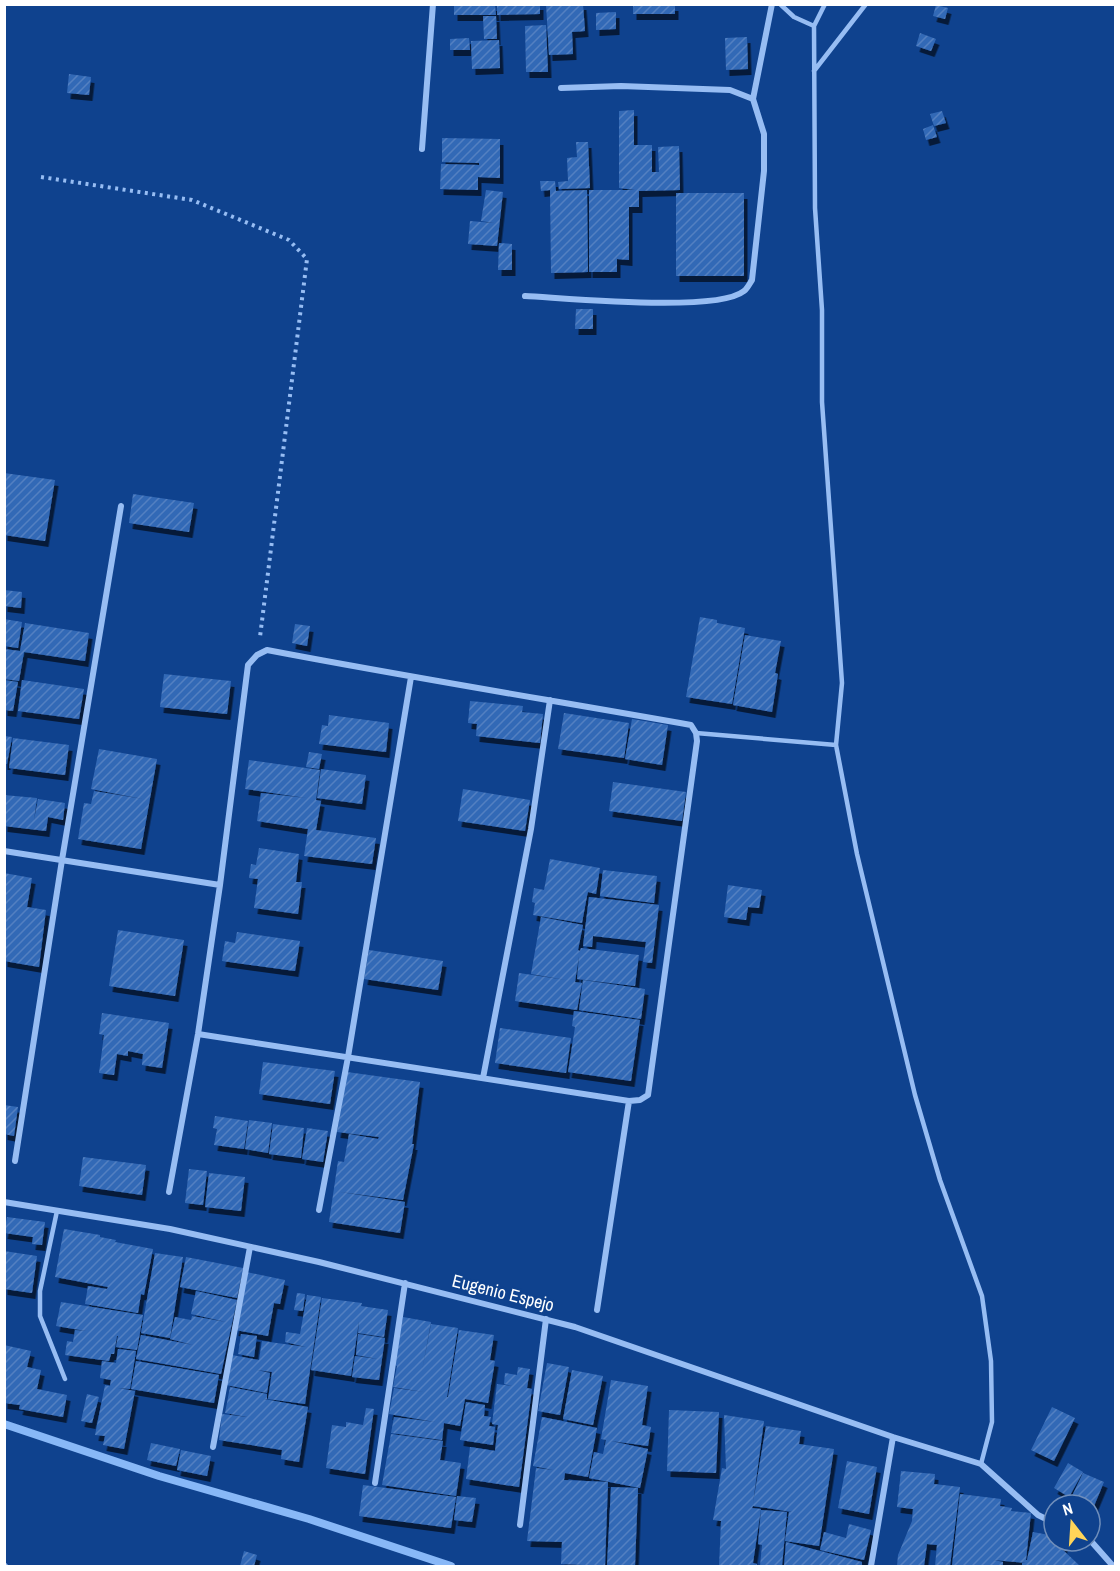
<svg xmlns="http://www.w3.org/2000/svg" width="1120" height="1571" font-family="'Archivo Narrow',sans-serif">
<style>
.lines{fill:none;stroke-linecap:round;stroke-linejoin:round}
.stream{stroke:#88b8f7;stroke-width:8}
.building{fill:url(#building-hatch);filter:url(#shadow)}
.path{stroke:#97bdf3;stroke-width:4;stroke-dasharray:3 4.5;stroke-linecap:butt}
.lane{stroke:#97bdf3;stroke-width:4.5}
.street{stroke:#97bdf3;stroke-width:6}
.labels{text-anchor:middle;stroke-width:4.5;stroke-linejoin:round;paint-order:stroke}
.street-label{font-size:18px;fill:#fff;stroke:#0f428e}
</style>
<defs>
<pattern id="building-hatch" width="6" height="6" patternUnits="userSpaceOnUse" patternTransform="scale(1.5)"><rect width="6" height="6" fill="#3369b6"/><path d="M-1 1l2-2M0 6l6-6M5 7l2-2" fill="none" stroke="#5280c1"/></pattern>
<filter id="shadow"><feDropShadow dx="3.5" dy="6" stdDeviation="0" flood-color="#0009"/></filter>
</defs>
<rect width="100%" height="100%" fill="#0f428e"/>
<g class="lines">
<path class="stream" d="M4 1424 159 1476 309 1519 451 1566"/>
</g>
<path class="building" d="M497 4H540V14L497 15Z
M546 4H583L585 31 572 32 573 54 549 55Z
M454 5H495L496 15H454Z
M633 5H675V14H633Z
M936 5 948 8 945 19 933 16Z
M616 12V29L596 30V13Z
M483 16H496L497 39H484Z
M546 25 548 72H526L525 26Z
M920 33 936 39 931 51 916 46Z
M747 37 748 69 726 70 725 38Z
M469 38 470 50H450V39Z
M499 40 500 68 472 69 471 41Z
M69 74 91 77 89 95 67 93Z
M634 110V145H652V172H659L658 147 679 146 680 190 639 191V207H629V260L617 259V272H589V190H635L619 188V111Z
M942 111 946 123 934 126 930 114Z
M933 125 937 137 926 140 923 129Z
M442 138 500 139V178L478 177V190L440 189 441 164 479 165V163L442 162Z
M576 142H588L590 188 559 189 558 182 568 181 567 158 577 157Z
M540 181H555L556 191 587 190 588 272 551 273 550 190 541 191Z
M486 190 503 192 497 246 468 244 470 221 494 223 481 221Z
M676 193H744V276H676Z
M499 243 512 244V270H498Z
M576 309H593V329H575Z
M4 473 55 480 45 541 4 535Z
M133 494 194 503 189 532 129 523Z
M4 590 22 592 21 608 4 606Z
M700 617 717 620V623L745 628 732 704 686 697Z
M4 619 22 622 18 648 4 646Z
M25 623 89 633 85 661 24 652 19 681 4 679V649L20 651Z
M295 624 310 626 307 646 292 643Z
M745 635 781 641 775 673 778 674 772 712 733 705Z
M164 674 231 681 227 714 160 707Z
M4 680 18 682 13 711 4 710Z
M22 680 84 689 79 719 18 711Z
M470 701 523 706 522 712 543 714 540 743 476 736 477 724 468 723Z
M564 713 629 723 624 758 558 749Z
M329 715 389 723 386 752 319 744 322 725 328 726Z
M632 719 668 725 662 765 625 759Z
M4 736 12 737 7 764H4Z
M13 738 69 745 65 775 9 768Z
M99 749 157 759 141 849 78 839 84 803 91 804 94 791 143 799 91 789Z
M309 752 322 754 319 769 306 767Z
M249 760 320 770 316 800 321 801 316 830 376 838 372 864 304 856 308 829 257 821 261 793 306 798 245 789Z
M321 769 366 775 362 804 317 798Z
M613 782 686 792 682 821 609 811Z
M463 789 530 800 525 831 458 821Z
M4 795 37 798 34 820 38 799 65 803 63 820 48 817 46 831 4 826Z
M259 848 299 854 296 882H302L298 914 254 908 258 879 249 878 251 864 256 865Z
M550 859 600 868 596 894 588 892 587 896 582 923 533 915 535 903 532 902 534 888 544 890Z
M603 870 657 876 654 903 600 896Z
M4 873 32 878 27 907 46 910 39 967 4 961Z
M728 885 762 890 759 908 748 907 746 920 724 917Z
M589 897 659 905 652 963 643 962 646 942 593 936 592 947 583 946Z
M541 917 583 925 578 950 580 951 581 948 639 955 635 986 577 979 579 956 575 982 582 983 577 1010 515 1001 519 973 566 980 531 974Z
M118 930 184 940 175 996 109 986Z
M237 932 300 941 295 971 222 961 225 941 235 943Z
M369 950 443 961 438 990 364 979Z
M583 980 645 989 641 1019 579 1010Z
M574 1011 640 1020 631 1081 568 1072 575 1027 572 1026Z
M102 1013 169 1023 162 1068 142 1065 143 1054 128 1051V1056L117 1054 114 1075 99 1073 104 1035 99 1034Z
M500 1028 571 1038 566 1073 495 1063Z
M263 1062 335 1071 330 1104 259 1094Z
M347 1072 420 1082 412 1144H414L403 1200 340 1192 405 1202 400 1233 329 1222 338 1161 344 1162 349 1134 378 1139 379 1137 337 1132Z
M4 1105 18 1107 14 1136 4 1134Z
M215 1116 248 1121 244 1149 214 1145 217 1129 213 1128Z
M249 1120 272 1123 268 1153 245 1149Z
M273 1124 304 1128 301 1158 269 1154Z
M307 1128 328 1131 323 1162 302 1159Z
M83 1157 146 1165 142 1195 79 1186Z
M189 1169 207 1171 203 1205 185 1203Z
M209 1173 245 1177 241 1211 205 1207Z
M7 1217 45 1222 42 1245 32 1244 33 1237 4 1233Z
M64 1229 100 1235V1237L116 1240 115 1242 153 1249 144 1295 141 1294 138 1313 85 1304 88 1286 107 1289 108 1287 55 1277Z
M4 1251 37 1256 32 1293 4 1289Z
M155 1253 183 1257 170 1338 141 1333Z
M186 1257 243 1268 237 1298 180 1287Z
M246 1272 285 1280 280 1304 274 1303 268 1336 235 1330Z
M196 1291 237 1300 221 1374 136 1359 141 1335 193 1345 170 1339 175 1317 191 1320 192 1316 226 1322 191 1314Z
M297 1293 305 1294 303 1311 294 1310Z
M307 1295 321 1297 305 1404 268 1399 272 1372 257 1370 270 1373 267 1393 226 1385 232 1355 259 1360 262 1341 306 1347 285 1342 286 1332 300 1334Z
M322 1298 362 1303 361 1306 388 1310 384 1337 358 1333 359 1321 351 1376 311 1370Z
M61 1302 143 1315 137 1350 116 1347 118 1336H117L114 1354H111L109 1361 65 1355 67 1341 73 1342 75 1330 86 1331 56 1326Z
M403 1317 431 1322 422 1371 431 1324 458 1328 447 1397H448L459 1330 494 1335 490 1360 495 1361 488 1403 465 1399 460 1426 444 1423 442 1440 391 1433 394 1417 435 1422 389 1414 394 1388 424 1392 393 1387 397 1366 394 1365Z
M241 1334 257 1336 254 1357 238 1354Z
M358 1334 385 1338 379 1380 352 1377 355 1356 378 1359 356 1355Z
M4 1345 31 1351 27 1367 41 1370 37 1389 67 1395 63 1417 19 1409 20 1405 4 1403Z
M118 1349 136 1351 130 1389 118 1388 135 1391 124 1449 103 1445 105 1436 95 1435 105 1385 110 1386 111 1380 100 1378 102 1361 116 1363Z
M136 1361 219 1375 214 1403 131 1389Z
M547 1363 569 1367 560 1415 538 1411Z
M518 1367 530 1369 527 1388 532 1389 519 1487 466 1479 470 1447 495 1451 498 1425 492 1424 497 1384 512 1386 504 1384 505 1373 517 1375Z
M572 1370 603 1376 593 1425 563 1419Z
M611 1380 648 1386 642 1425 651 1427 648 1446 611 1441 648 1449 640 1488 589 1478 594 1452 603 1454 606 1440 601 1439Z
M230 1387 267 1394V1399H264L308 1407 299 1462 281 1459 282 1450 219 1440 222 1414 247 1417 225 1413Z
M87 1394 99 1397 92 1423 81 1421Z
M466 1402 485 1405 484 1416 491 1417 489 1426 495 1427 493 1445 460 1440Z
M1052 1407 1075 1418 1054 1461 1031 1450Z
M366 1408 374 1409 365 1474 326 1468 332 1425 346 1427V1422L363 1425Z
M669 1410 719 1412 716 1473 667 1471Z
M724 1415 764 1421 753 1503 766 1426 801 1431 799 1444 834 1449 819 1546 785 1541 789 1512H792L753 1506 752 1508 761 1509 753 1563 757 1564V1566H719L721 1521 713 1520 722 1468 726 1469Z
M542 1417 597 1428 588 1477 565 1473 564 1480 608 1482 605 1566 561 1564 562 1542 527 1541 536 1468 553 1470 533 1466Z
M391 1434 443 1441 440 1460 461 1463 456 1496 382 1485Z
M151 1443 180 1449 176 1466 147 1460Z
M181 1450 211 1456 207 1476 177 1470Z
M847 1461 877 1467 869 1514 838 1508Z
M1068 1463 1083 1472 1069 1497 1054 1488Z
M901 1471 935 1474 934 1484 960 1487 950 1566H935L937 1545 927 1544 924 1566H897L898 1555 912 1521 913 1509 897 1507Z
M1083 1473 1104 1482 1094 1506 1072 1496Z
M363 1485 456 1497 451 1528 359 1516Z
M611 1487 638 1488 635 1566H607Z
M960 1494 1001 1499 1000 1506 1012 1508 1011 1511 1031 1513 1026 1560H1027L1033 1532 1054 1536V1541H1065L1063 1550 1080 1566H1022V1563H1026L994 1560 1003 1562V1566H952Z
M457 1496 476 1498 472 1522 454 1520Z
M761 1510 787 1512 782 1566H760L762 1545 758 1544Z
M849 1524 871 1530 864 1560 820 1550 824 1532 846 1538Z
M786 1542 862 1562V1566H784Z
M244 1551 257 1555 254 1566H240Z"/>
<g class="lines">
<path class="path" d="M41 177 192 200 289 240 307 259 260 637"/>
<path class="lane" d="M780 4 794 17 814 26 815 208 822 310V402L842 683 836 745 857 854 915 1095 940 1180 982 1296 991 1361 992 1422 981 1464
M814 26 825 4
M814 71 866 4
M696 733 836 745
M57 1211 40 1291V1316L65 1379"/>
<path class="street" d="M753 99 772 4
M422 149 433 4
M525 296C566 298 717 313 744 291 747 289 750 283 752 280L764 171V134L753 99 730 90 621 86 561 88
M4 851 220 885
M483 1078 531 829 550 700
M15 1161 62 860 121 506
M169 1192 198 1034 220 885 248 665 257 655 267 650C408 677 550 700 691 725L696 733 697 741 648 1095 640 1100 629 1101 198 1034
M4 1202 170 1229 319 1262 575 1327 893 1437 981 1464 1038 1515 1054 1523
M319 1210 348 1057 411 677
M597 1310 629 1101
M213 1447 250 1247
M375 1483 405 1283
M520 1525 546 1319
M1090 1540 1113 1566
M4 1565 5 1566
M871 1566 893 1437"/>
</g>
<g class="labels">
<g class="street-label">
<text transform="translate(503 1293) rotate(14)" y="6">Eugenio Espejo</text>
</g>
</g>
<rect width="1120" height="1571" fill="none" stroke="#ffffff" stroke-width="12"/>
<g transform="translate(1072 1523) rotate(343)"><circle r="28" fill="#0f428e" stroke="#6f8ebb" stroke-width="1.5"/>
<path d="M0-4.5L10 22L0 15L-10 22Z" fill="#ffd559"/>
<text y="-9" font-size="16" font-weight="bold" text-anchor="middle" fill="#ffffff">N</text>
</g>
</svg>
